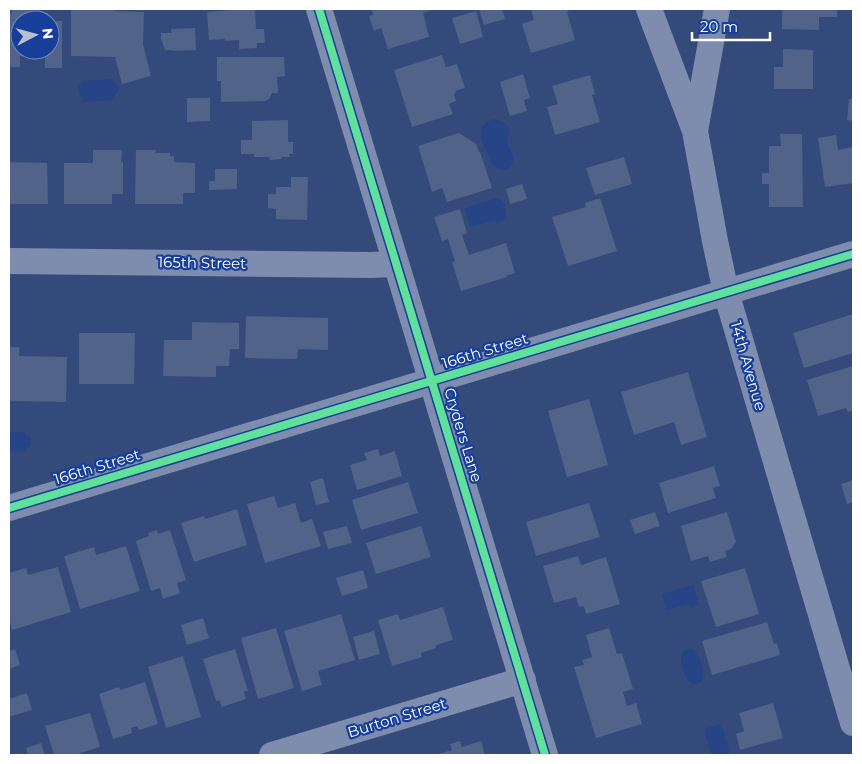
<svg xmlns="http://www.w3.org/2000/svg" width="862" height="764" font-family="Montserrat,sans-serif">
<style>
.water{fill:#274486}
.building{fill:#516389}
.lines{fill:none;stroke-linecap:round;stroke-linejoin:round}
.street{stroke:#7e8cad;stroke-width:26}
.cycleway-casing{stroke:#173e98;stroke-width:11}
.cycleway{stroke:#60e19b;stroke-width:8}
.labels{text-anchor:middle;stroke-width:4.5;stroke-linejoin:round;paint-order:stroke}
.street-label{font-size:15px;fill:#fff;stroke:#173e98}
</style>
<rect width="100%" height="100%" fill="#344a7b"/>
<path class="water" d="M113 79V81C120 86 120 91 114 96V100L83 102V99C77 94 76 88 82 83V81Z
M495 119C500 121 505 122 508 127 511 133 507 137 507 142 508 150 517 155 513 163 511 167 508 169 504 170 493 171 491 159 487 152 480 138 475 124 495 119Z
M497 198C510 204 503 209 507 219L497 223 495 220 470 227 465 208Z
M9 432H25V435L30 438C32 443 31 446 25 449V451H9Z
M693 585 699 605 690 608 689 604 666 610 662 594Z
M688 649C691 649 692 648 695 651 701 656 709 682 697 684 686 687 678 660 682 654 683 651 685 650 688 649Z
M721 724 730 755H711L704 729Z"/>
<path class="building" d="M71 9H115V11L144 12 143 45 151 76 122 84 115 57 71 56Z
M246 9H255L256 29H264L265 43H257V48L239 49V40L225 41V39L209 40 207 12Z
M372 9H435L423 13 429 37 388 49 381 28 374 31 369 16 373 15Z
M479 9H502L505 19 484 25Z
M531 9H568L569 11 567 12 575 40 531 53 522 24 534 20Z
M782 9H837V17H819V30L782 29Z
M12 10H32V13H48V20H20V50H50V21H62V68H45V56H20V67H9V13H12Z
M476 11 483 37 460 44 452 18Z
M195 28 196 50 173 51V50H165L161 39V33H172L171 29Z
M783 49 813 50V89H774V67H783Z
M442 55 446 67 457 64 465 88 455 91 456 93 454 94 456 101 449 104 453 114 412 127 394 70Z
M217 57H284L285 76 277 77 278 93H272L269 99 265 101 221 102V81H217Z
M523 74 530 98 524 100 527 111 510 116 500 82Z
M590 75 595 94 592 95 600 122 555 135 547 107 558 104 552 86Z
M187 98H210V121L187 122Z
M849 99H853V121L847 120Z
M288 120V142H293V154H289L290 157H282L281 159 270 160 269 157H254V154H241V140H252V121Z
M459 133 476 144 479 152H480L492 188 447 202 442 188 432 192 418 146Z
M780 134H802L803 207H769V184H762V173H769V146H781Z
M836 135 838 150 853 147V183L825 187 818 138Z
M93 150H122L121 163 123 162V194H112V204H64V163H93Z
M136 150H156L155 153H170V156H174V162L195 163V193H183V204H135Z
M624 157 632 184 595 195 586 168Z
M9 162 47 163 48 204H9Z
M215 169H237V189L209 190V181H215Z
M291 177H308L307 220 276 219V209L268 208V194H276V187H291Z
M522 184 527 199 510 204 506 189Z
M600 198 617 251 568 266 552 217 586 207 585 203Z
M460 209 467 233 462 235 469 255 506 243 515 273 506 276 507 277 461 291 452 262 455 261 448 239 442 241 434 217Z
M853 314V353L804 368 793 333Z
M246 316 328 318V350L298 349 297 359 245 358Z
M192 322 239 323V349H230L229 366H216V377L163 376 164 340H192Z
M79 333H135L134 384H79Z
M9 347H19V356L67 357 66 402 9 401Z
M853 366V410L848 412 846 408 818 416 807 380Z
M688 372 707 437 681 445 674 422 634 435 621 392Z
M589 399 608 465 567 477 548 411Z
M378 449 380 456 395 451 402 476 357 490 350 465 367 460 364 453Z
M714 466 720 486 713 488 716 498 668 513 659 483Z
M323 478 329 502 316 505 310 482Z
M853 480V502L847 504 841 484Z
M408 482 418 513 361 530 352 500Z
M274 496 278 508 295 503 301 523 312 519 321 546 265 563 247 504Z
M589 503 600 537 536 556 526 522Z
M237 509 247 545 194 562 181 523 204 516 205 519Z
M655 512 660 526 635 534 630 520Z
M727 512 736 542 731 549 725 551 727 557 710 562 708 556 691 561 681 526Z
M347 526 352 543 328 549 323 532Z
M421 526 431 557 376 574 366 543Z
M157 530 158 534 170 530 186 580 177 583 180 593 163 599 160 588 151 591 136 541 149 536 148 533Z
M126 546 140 591 80 609 64 556 94 547 96 555Z
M578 556 581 565 606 557 620 604 586 614 584 606 579 607 576 597 554 603 543 566Z
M58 567 71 612 12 630 9 618V573L26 568 28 575Z
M745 568 759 614 716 627 701 581Z
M363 570 368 588 342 596 336 578Z
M443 607 453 640 436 645V648L421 653 422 657 392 666 378 620 398 614 400 620Z
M341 614 355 660 318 671 322 685 302 691 284 631Z
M203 618 209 638 187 645 181 625Z
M767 622 774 644 777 643 780 655 712 675 702 641Z
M276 628 294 688 258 699 241 638Z
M609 628 617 654 622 653 633 689 623 692 627 706 636 703 642 724 596 738 574 667 584 665 582 660 592 657 586 635Z
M374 631 380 654 359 660 353 637Z
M15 649 20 665 9 669V651Z
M235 649 248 691 244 692 246 699 222 707 219 700 216 701 203 659Z
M183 656 201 717 166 728 148 667Z
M145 682 158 724 139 730 137 726 131 728 132 733 113 739 99 694 119 687 120 690Z
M27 693 32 710 9 717V699Z
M773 703 783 738 740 750 736 734 744 731 739 713Z
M90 713 100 747 74 755H54L45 726Z
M460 741 462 747 481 741 485 755H435L452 750 450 744Z
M41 743 45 755H28L26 748Z"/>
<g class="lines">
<path class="street" d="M319 9 545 755
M649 9 695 131 715 241 726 292 853 723
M695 131 717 9
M9 261 370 265 396 264
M9 508 853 254
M272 755 523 680"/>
<defs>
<path id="cycleway" d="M319 9 545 755
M9 508 853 254"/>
</defs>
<use href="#cycleway" class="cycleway-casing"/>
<use href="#cycleway" class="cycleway"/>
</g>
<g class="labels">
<g class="street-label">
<text transform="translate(202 263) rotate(1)" y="5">165th Street</text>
<text transform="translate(485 351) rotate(-17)" y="5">166th Street</text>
<text transform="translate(748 366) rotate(74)" y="5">14th Avenue</text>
<text transform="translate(463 435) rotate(73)" y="5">Cryders Lane</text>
<text transform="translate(97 467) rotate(-17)" y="5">166th Street</text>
<text transform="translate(397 718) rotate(-17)" y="5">Burton Street</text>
</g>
</g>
<rect width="862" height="764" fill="none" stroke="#ffffff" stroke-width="20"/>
<g transform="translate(35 35) rotate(84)"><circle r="24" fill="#173e98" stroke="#748bc1"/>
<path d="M0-4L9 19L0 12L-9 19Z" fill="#b8c0d1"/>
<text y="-8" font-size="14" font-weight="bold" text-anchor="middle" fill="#ffffff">N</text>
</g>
<path d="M692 32v8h78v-8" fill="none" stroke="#ffffff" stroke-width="2.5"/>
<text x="700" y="32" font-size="15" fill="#ffffff" stroke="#173e98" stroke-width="4" paint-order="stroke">20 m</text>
</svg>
